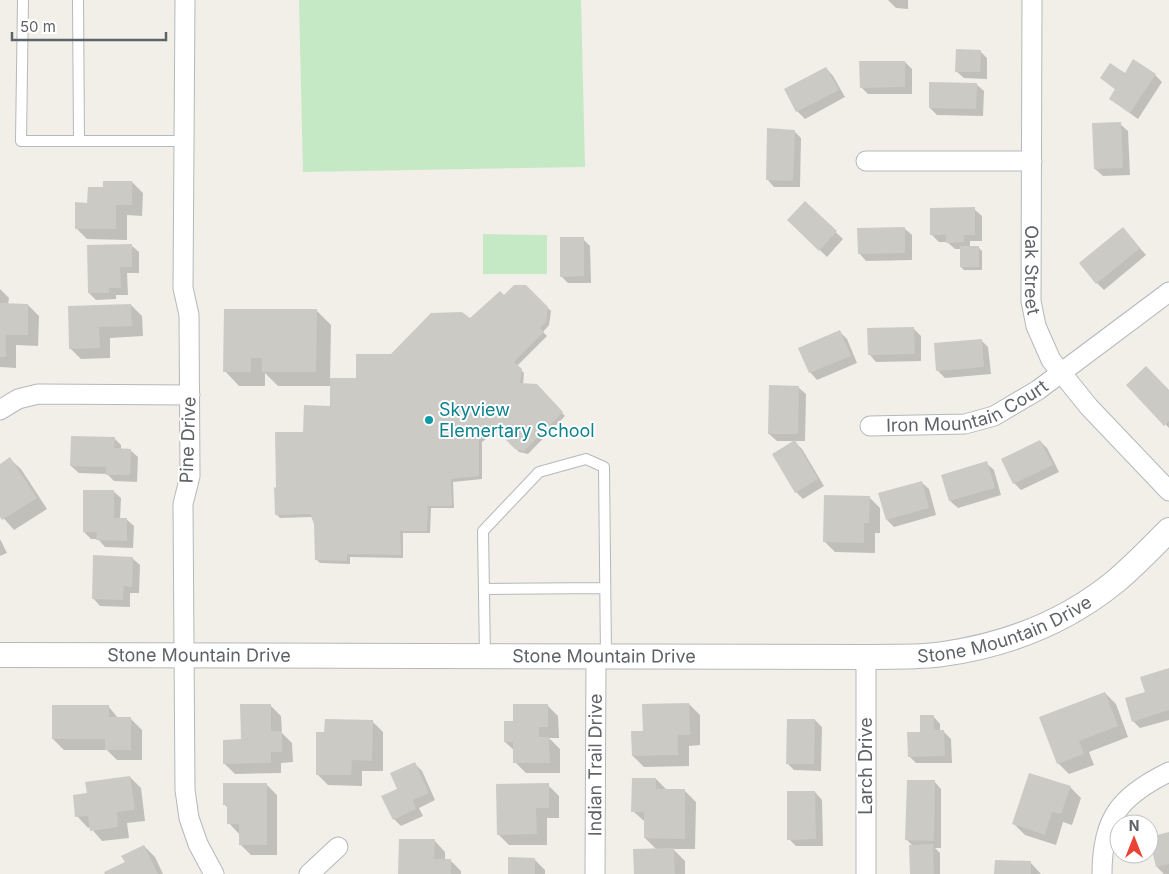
<svg xmlns="http://www.w3.org/2000/svg" width="1169" height="874" font-family="Inter,sans-serif">
<style>
.green{fill:#c5e8c5}
.shadow{fill:#0003}
.building{fill:#cccac5}
.lines{fill:none;stroke-linecap:round;stroke-linejoin:round}
.service-casing{stroke:#b5b8bc;stroke-width:12}
.minor-casing{stroke:#b5b8bc;stroke-width:21}
.tertiary-casing{stroke:#b5b8bc;stroke-width:26}
.service{stroke:#fff;stroke-width:10}
.minor{stroke:#fff;stroke-width:19}
.tertiary{stroke:#fff;stroke-width:24}
.culture-dot{fill:#0f9aa8;stroke:#fff;stroke-width:2}
.labels{text-anchor:middle;stroke-width:4;stroke-linejoin:round;paint-order:stroke}
.street-label{font-size:18px;fill:#5f6368;stroke:#fff}
.culture-label{font-size:18px;fill:#0d838f;stroke:#fff;text-anchor:start}
</style>
<rect width="100%" height="100%" fill="#f1efe8"/>
<path class="green" d="M299 0H581L585 167 303 172Z
M483 234 547 235V274H483Z"/>
<path class="shadow" d="M888 0H908V9L896 8Z
M980 51 987 58V79L964 78 956 71Z
M905 62 912 69V94H868L861 87Z
M826 68 833 76 845 97 805 119 797 111 786 89Z
M1125 74 1155 75 1162 82 1138 119 1110 99 1116 90 1101 78Z
M976 84 984 91 983 116 937 115 930 108Z
M1120 124 1128 131 1130 175 1103 176 1095 169Z
M794 131 801 138 800 187H774L767 179Z
M132 182 143 193 142 216 127 215V240L87 239 76 228 89 204 104 188Z
M805 203 843 239 827 257 789 220Z
M974 209 982 216V241H970V248H979L982 251V270H964L961 267V249H955L947 242H939L932 235Z
M904 228 912 235V260L866 261 859 253Z
M1123 229 1146 255 1104 290 1097 283Z
M583 239 590 246 591 283H568L561 276Z
M131 245 139 252V273H127L128 295H116V299L96 300 89 293Z
M526 286 551 311 549 325 543 332 547 336 517 366 524 373 523 385H536L565 416 528 454 519 452 498 430 482 442V479L453 482 454 508H431L430 533H403V558L350 557V564L320 563 316 559V524L312 517 280 518 277 515V490L305 434 331 407V386H278L265 373V386H239L225 371 316 310 331 325 330 380H357L391 355 470 319 504 296Z
M0 289 9 298 8 305H28L39 316 38 346 16 345V368L0 367Z
M131 305 142 316 143 336 110 338V358L81 359 70 348 69 307Z
M914 329 921 336V361L876 362 869 354Z
M840 332 847 339 857 363 817 380 810 372Z
M981 340 988 347 991 374 945 378 938 371Z
M1128 385 1169 392V428Z
M798 387 806 394 805 441H777L769 434Z
M114 438 121 445V450H130L138 457 137 482 114 481 107 474 79 473 71 466Z
M1040 441 1047 448 1059 472 1021 490 1014 483Z
M795 442 802 449 824 486 803 499 796 492Z
M10 459 21 469 47 509 14 530 0 514V465Z
M986 463 994 470 1001 495 958 508 950 501Z
M921 482 929 489 936 515 894 527 887 520Z
M113 491 121 498 120 519H126L134 526 133 548 105 547 98 539H91L84 532Z
M869 497 880 508V533H875V553L835 552 824 541Z
M0 539 7 553 0 556Z
M132 558 140 565 139 593H130V607L100 606 93 598Z
M1169 669V720L1140 728 1133 721 1146 693Z
M1105 693 1116 704 1128 737 1089 752 1094 765 1069 774 1058 763Z
M689 704 700 715V745L689 746V766L644 767 633 756 644 732Z
M270 705 281 716 282 733 292 743 293 762 281 763V773L235 774 224 763Z
M547 705 558 716 559 738H549L560 749V773H526L515 762V751L505 742 514 722Z
M108 706 119 719H131L142 730V760H117L107 750H64L53 739Z
M933 716 940 724V732H944L951 739 952 763H916L909 756 921 733Z
M815 720 822 727 821 771 794 770 787 763Z
M372 721 383 732V771H362V786L328 785 317 774 326 733Z
M414 763 422 771 435 800 419 808 423 816 401 826 394 819 399 789Z
M130 777 141 788 145 821 127 823 129 838 102 841 90 827 88 828 77 816 88 794Z
M656 779 667 790 685 791 696 802 695 849H673L685 861V874H635L657 850 645 838V822L633 811Z
M934 781 941 789V848H935L940 853V874H911L913 846 907 840Z
M266 784 277 795V855H251L240 844V835L229 823V809L225 805Z
M548 785 559 796V818H547V845H509L498 834Z
M1070 787 1081 798 1072 825 1063 822 1056 845 1025 835 1014 824Z
M815 792 822 800 823 846H796L789 839Z
M1169 833V874H1164L1157 867Z
M434 840 445 852V860H450L461 871V874H399Z
M144 846 155 857 163 874H107L127 863Z
M534 859 545 870V874H509Z
M1030 862 1041 874H996Z"/>
<path class="building" d="M956 49 981 50 980 72H955Z
M1133 59 1156 74 1130 113 1109 99 1115 89 1100 78 1110 63 1125 73Z
M859 61H905V87L860 88Z
M826 67 839 90 796 112 784 89Z
M929 82 977 83 976 109 929 108Z
M1121 122 1123 168 1094 169 1092 123Z
M767 128 795 130 793 181 766 180Z
M103 181H132V205H116V229H75V202L87 203 88 187H103Z
M805 201 837 231 819 251 787 220Z
M975 207V235H964V242L946 243V235H930V208Z
M905 227V253L858 254 857 228Z
M1123 227 1140 248 1096 284 1079 263Z
M560 237H584V276L560 277Z
M132 244V267H120L121 288H109V293H88L87 245Z
M960 246H979V267H960Z
M514 285H526L548 307 546 322 540 328 544 332 514 362 522 369 520 383 537 384 563 412 524 451 515 449 494 428 479 439V476L451 479 452 506H428L427 531H400L401 555 347 554V561L315 560 314 524 310 514 275 515 274 487 276 488 275 432H303L304 405 330 406V378H356V354H391L431 313 462 312 470 318 500 291 504 295Z
M0 303 28 304V335H6V357H0Z
M131 304 132 326 99 327 100 348 69 349 68 306Z
M224 309H317L316 372H262V358H251V372H223Z
M914 327 915 354 868 355 867 328Z
M840 330 851 356 809 373 798 348Z
M982 339 984 367 936 371 934 343Z
M1146 366 1169 390V421L1164 426 1126 385Z
M769 385 799 386 798 434H768Z
M71 436 115 437 114 448 131 449 130 475H106V467L70 466Z
M795 440 818 479 795 493 772 454Z
M1040 440 1053 465 1013 484 1001 459Z
M10 457 37 498 2 520 0 517V464Z
M987 461 995 488 949 501 941 475Z
M922 481 929 508 886 520 878 493Z
M83 490H114V518H127V541L96 540 97 532H83Z
M824 495 870 496 869 523H864V543L823 542Z
M93 555 133 557 132 587 124 586 123 600 92 599Z
M1169 668V710L1132 722 1125 698 1145 692 1140 677Z
M1105 692 1118 726 1079 741 1084 754 1057 764 1039 717Z
M689 703 690 735H678V755L632 756 631 731H643L642 704Z
M240 704H271V731H282V752H271V763L223 764V740L241 739Z
M513 704H548V727H539V737H549L550 763H513V742H504V721H513Z
M52 705H109V717H131V750H105V739H52Z
M920 715H934V730H944L945 756 908 757 907 732H920Z
M325 719 373 720 372 761 352 760 351 775H316V732H324Z
M787 719H815L814 764H786Z
M415 762 429 793 413 800 416 809 393 820 381 796 397 789 390 773Z
M1029 773 1071 786 1061 814 1052 812 1045 835 1012 824Z
M130 776 135 810 117 812 118 827 90 831 88 816 75 817 73 795 87 793 85 782Z
M632 778H656V789H685V839L644 838V812H631Z
M907 780H935L934 841 905 840Z
M223 783H267V845H239V824H227V805H223Z
M549 783V808H536L537 834 497 835 496 784Z
M787 791H815L816 839 787 840Z
M1169 832V864L1156 867 1149 837Z
M399 839H435L434 859H451V874H398Z
M933 844 934 874H910L909 845Z
M144 845 158 874H105L104 872 125 862 121 856Z
M674 848 675 874H634L633 849Z
M508 857 535 858V874H508Z
M995 860 1031 861V874H994Z"/>
<g class="lines">
<defs>
<path id="service" d="M23 0 21 141H184
M78 0 79 141
M484 589 605 588
M485 657 483 531 539 472 586 459 604 467 606 656"/>
<g id="minor">
<path d="M185 0 183 288 189 315 190 476 183 504 185 790 189 818 198 844 214 874"/>
<path id="s1" d="M1032 0 1031 301 1036 326 1051 360 1089 407 1169 491"/>
<path d="M866 161H1032"/>
<path d="M0 410 18 399 38 394 190 395"/>
<path id="s2" d="M870 426 965 424 994 416 1038 390 1169 292"/>
<path d="M866 657V874"/>
<path d="M309 874 338 847"/>
<path id="s3" d="M595 874 596 657"/>
<path d="M1102 874C1102 818 1120 796 1169 772"/>
</g>
<g id="tertiary">
<path id="s4" d="M0 655 866 657C891 656 918 658 943 654 1007 645 1066 622 1116 581 1135 565 1152 547 1169 530"/>
</g>
</defs>
<use href="#service" class="service-casing"/>
<use href="#minor" class="minor-casing"/>
<use href="#tertiary" class="tertiary-casing"/>
<use href="#service" class="service"/>
<use href="#minor" class="minor"/>
<use href="#tertiary" class="tertiary"/>
</g>
<circle class="culture-dot" cx="429" cy="420" r="5"/>
<g class="labels">
<g class="street-label">
<text dy="6" stroke="none"><textPath href="#s1" startOffset="270">Oak Street</textPath></text>
<text dy="6" stroke="none"><textPath href="#s2" startOffset="101">Iron Mountain Court</textPath></text>
<text transform="translate(188 440) rotate(-88)" y="6">Pine Drive</text>
<text dy="6" stroke="none"><textPath href="#s4" startOffset="1009">Stone Mountain Drive</textPath></text>
<text dy="6" stroke="none"><textPath href="#s4" startOffset="199">Stone Mountain Drive</textPath></text>
<text dy="6" stroke="none"><textPath href="#s4" startOffset="604">Stone Mountain Drive</textPath></text>
<text dy="6" stroke="none"><textPath href="#s3" startOffset="109">Indian Trail Drive</textPath></text>
<text transform="translate(866 766) rotate(-90)" y="6">Larch Drive</text>
</g>
<g class="culture-label">
<text x="439" y="416">Skyview<tspan x="439" dy="21">Elemertary School</tspan></text>
</g>
</g>
<g transform="translate(1134 839)"><circle r="24" fill="#ffffff" stroke="#bfc1c3"/>
<path d="M0-4L9 19L0 12L-9 19Z" fill="#ea4335"/>
<text y="-8" font-size="14" font-weight="bold" text-anchor="middle" fill="#5f6368">N</text>
</g>
<path d="M12 32v8h154v-8" fill="none" stroke="#5f6368" stroke-width="2.5"/>
<text x="20" y="32" font-size="15" fill="#5f6368" stroke="#ffffff" stroke-width="4" paint-order="stroke">50 m</text>
</svg>
